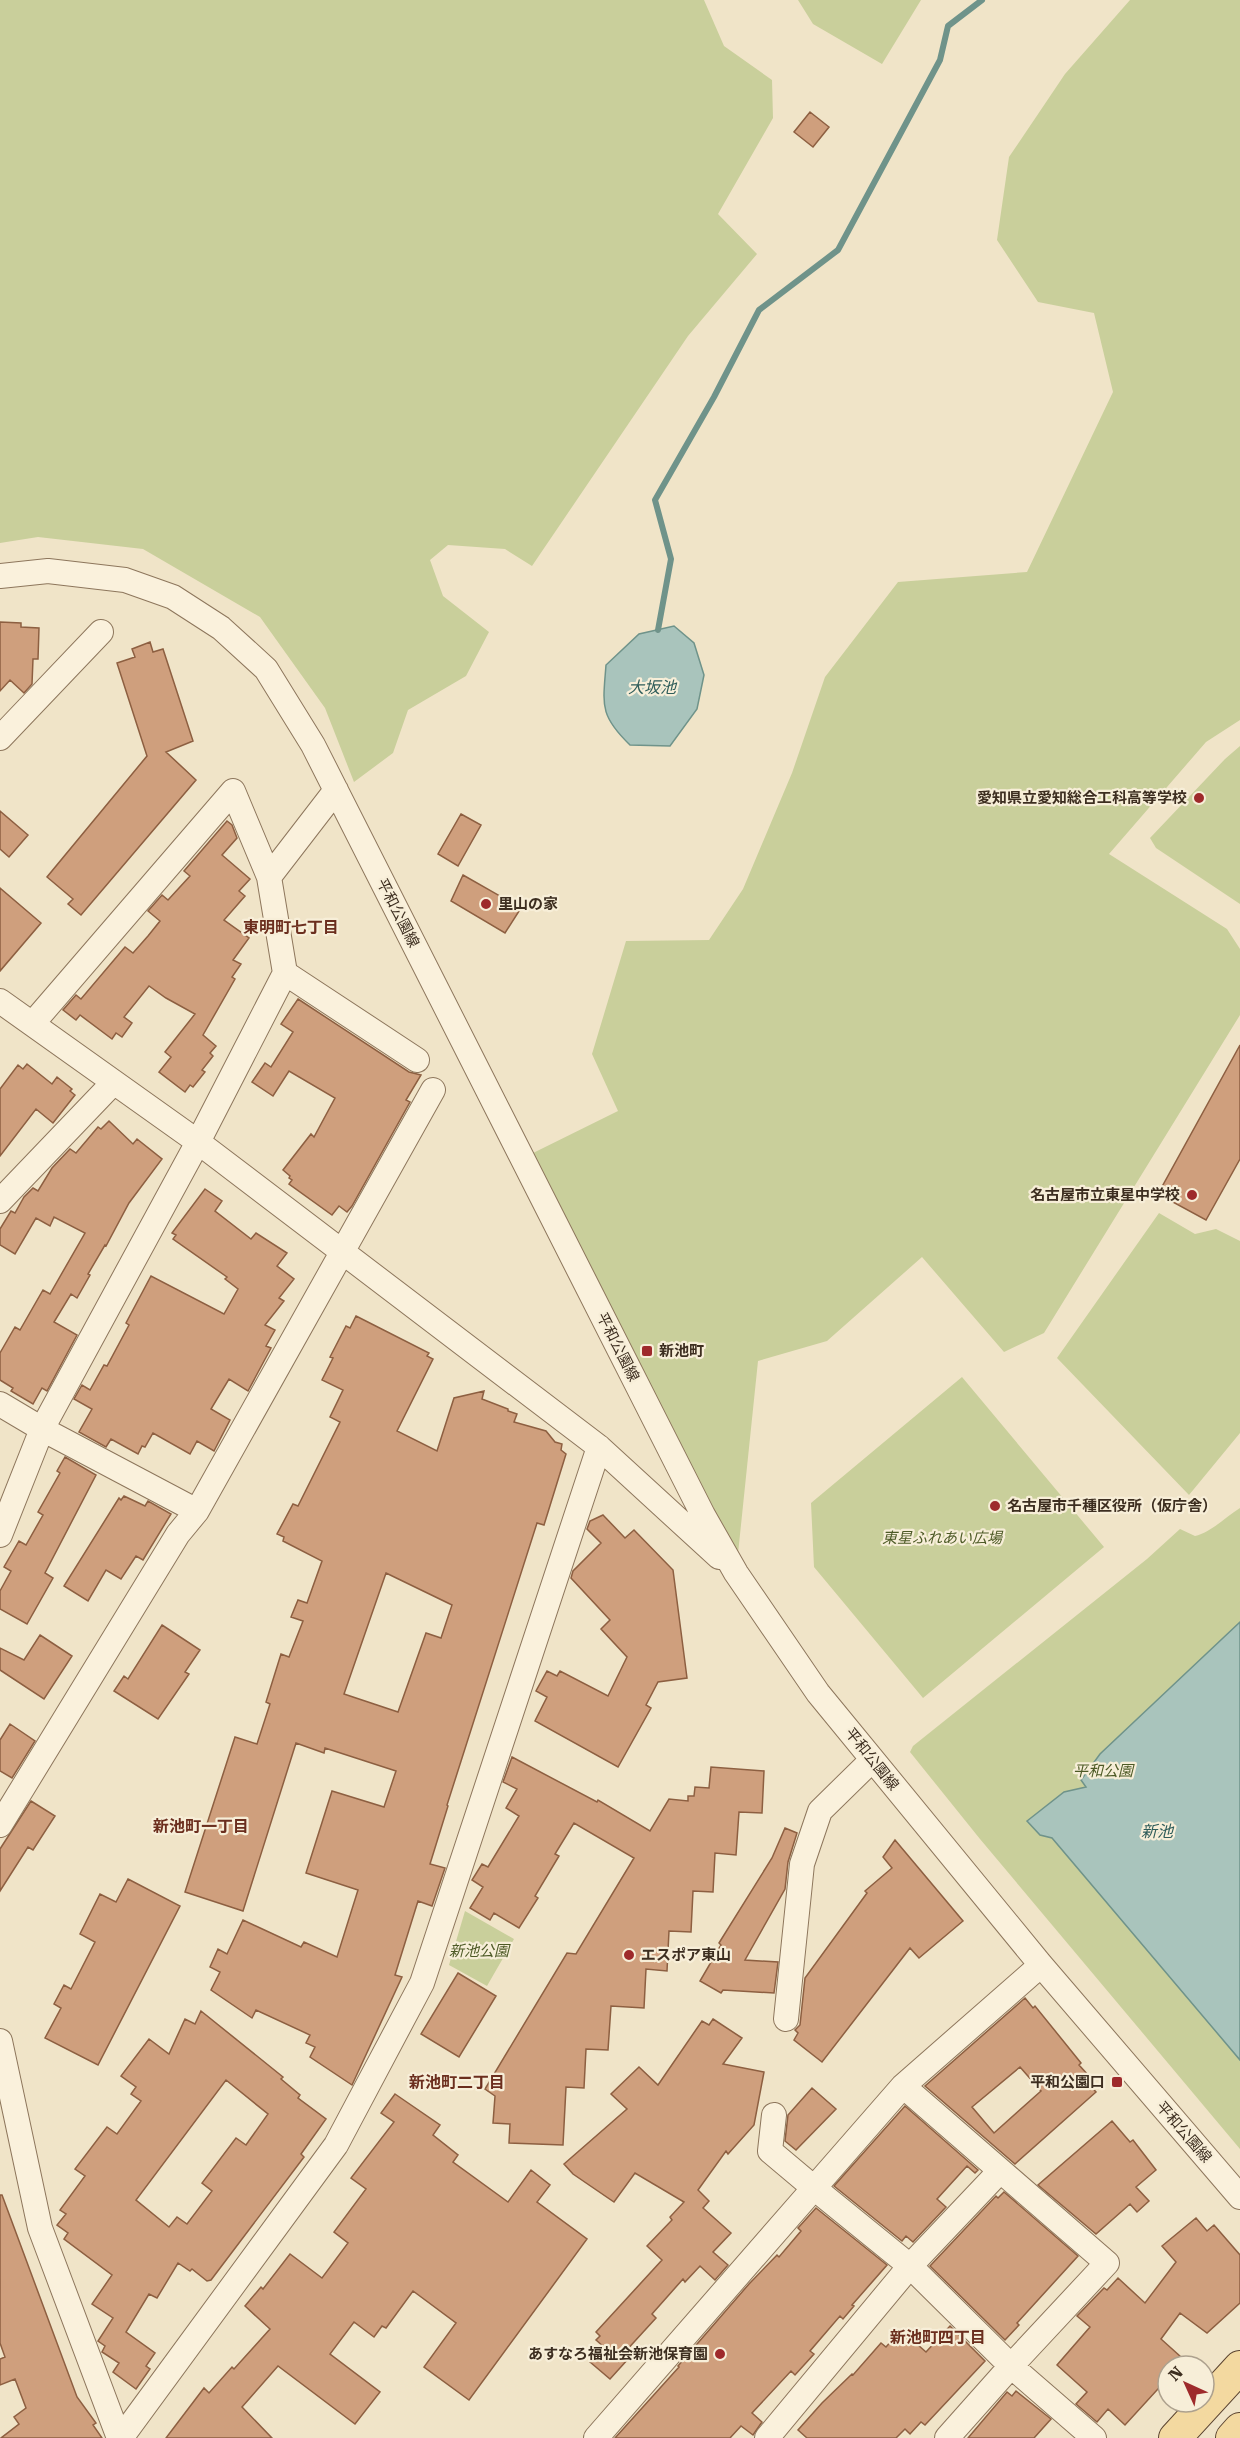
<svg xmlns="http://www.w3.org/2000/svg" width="1240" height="2438" font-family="'Roboto Serif','Noto Sans JP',serif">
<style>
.green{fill:#c9cf9b}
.water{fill:#a9c4bc;stroke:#6f938a;stroke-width:1.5}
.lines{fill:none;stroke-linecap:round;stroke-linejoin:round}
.stream{stroke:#6f938a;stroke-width:6}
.building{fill:#cf9f7d;stroke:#8d5f41;stroke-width:1.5;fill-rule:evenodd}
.minor-casing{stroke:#8d765c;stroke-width:26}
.major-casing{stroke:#5b4430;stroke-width:34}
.minor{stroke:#faf1dc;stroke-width:24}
.major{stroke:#f3d9a0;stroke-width:32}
.poi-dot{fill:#9e2a2b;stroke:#f7eed8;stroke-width:2}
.labels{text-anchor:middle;stroke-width:4.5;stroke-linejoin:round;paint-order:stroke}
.poi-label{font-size:15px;font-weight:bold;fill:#3d2e20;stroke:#f7eed8;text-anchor:end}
.street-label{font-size:15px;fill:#3d2e20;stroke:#f7eed8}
.park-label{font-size:15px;font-style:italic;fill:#4d5a26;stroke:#f7eed8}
.water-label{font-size:16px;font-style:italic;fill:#2f5d5a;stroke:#f7eed8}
.neighbourhood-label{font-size:16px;font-weight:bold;fill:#6b2e1e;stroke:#f7eed8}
</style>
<rect width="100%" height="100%" fill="#f0e4c8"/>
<path class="green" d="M0 0H704L724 46 772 80 773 118 718 214 757 254 688 336 532 566 505 549 448 545 430 560 443 596 489 632 466 676 408 710 393 753 354 782 325 708 260 617 143 549 38 537 0 543Z
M798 0H921L882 64 813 24Z
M1130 0H1240V720L1206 742 1109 854 1227 929 1240 949V1015L1044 1333 1004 1352 922 1257 827 1341 758 1361 736 1573 527 1156 618 1111 592 1054 626 941 709 940 743 889 792 773 825 677 898 582 1027 572 1113 392 1094 313 1038 302 997 240 1009 157 1065 74Z
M1240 746V904L1156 848 1150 838 1225 759Z
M1159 1213 1195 1234 1216 1229 1240 1241V1433L1189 1495 1057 1358Z
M962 1377 1104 1547 923 1698 814 1567 811 1503Z
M1240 1508V2149L980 1839 910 1752 913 1746 1147 1559 1180 1529 1195 1536C1212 1532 1225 1517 1240 1508Z
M465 1911 514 1939 487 1986 449 1965Z"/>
<path class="water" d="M674 626 694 643 704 675 697 709 670 746 630 745C599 715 603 705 606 665L639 634Z
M1240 1622V2060L1052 1838 1040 1835 1027 1821 1064 1792 1086 1787 1081 1780 1100 1754Z"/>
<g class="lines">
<path class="stream" d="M658 630 671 559 655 500 714 397 759 310 838 250 940 60 948 26 982 0"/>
</g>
<path class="building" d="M810 112 829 127 813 147 794 132Z
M0 622 21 623V627L39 628 38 659H33L32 684 24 693 10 680 0 691Z
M150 642 153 652 163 649 193 741 166 752 196 780 81 915 68 904 73 899 47 877 147 756 117 663 135 657 132 649Z
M0 811 28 835 9 857 0 849Z
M461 814 481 825 458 866 438 854Z
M227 821 232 825 237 838 222 855 250 879 239 891 245 896 224 920 249 938 233 960 241 964 232 977 235 979 203 1035 216 1046 210 1053 213 1056 202 1070 205 1072 193 1087 190 1085 185 1092 159 1072 171 1057 165 1052 195 1014 166 998 149 986 124 1017 132 1023 122 1037 116 1033 112 1039 80 1015 76 1020 63 1010 76 995 81 999 125 947 133 953 148 936 160 921 148 911 162 895 168 900 190 876 184 871Z
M463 875 521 908 505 933 451 901Z
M0 888 41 923 0 971Z
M298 999 409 1072 421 1075 406 1100 410 1102 352 1206 347 1212 339 1206 332 1215 289 1184 292 1180 289 1178 290 1176 283 1170 311 1134 314 1137 335 1098 289 1071 273 1096 252 1082 265 1063 271 1067 293 1032 281 1024Z
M1240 1045V1159L1206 1220 1158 1194Z
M27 1064 52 1084 57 1077 72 1089 70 1091 75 1095 53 1123 36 1109 0 1156V1089L18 1065 23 1069Z
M109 1121 133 1144 137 1139 162 1159 129 1203 106 1246 105 1245 88 1274 90 1275 77 1298 71 1294 54 1322 77 1335 47 1391 42 1388 33 1404 11 1391 13 1388 0 1380V1353L15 1327 20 1330 43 1290 50 1294 85 1233 54 1217 50 1226 36 1218 15 1254 0 1245V1229L11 1211 15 1213 24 1197 33 1188 38 1191 52 1168 70 1149 76 1153 98 1127 101 1129Z
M205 1189 222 1201 215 1211 251 1239 256 1233 287 1253 277 1266 294 1279 279 1298 284 1301 265 1325 275 1330 266 1346 271 1348 248 1391 229 1379 211 1409 230 1420 214 1451 197 1441 190 1454 153 1433 145 1447 142 1446 138 1454 111 1439 106 1447 79 1432 92 1409 74 1399 82 1385 90 1390 104 1365 107 1366 129 1325 126 1323 151 1276 224 1314 238 1289 225 1279 227 1277 173 1239 176 1235 172 1233Z
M356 1316 429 1353 427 1356 433 1359 397 1431 437 1451 454 1398 484 1391 482 1399 508 1409V1411L517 1414 514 1422 546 1431 555 1442 562 1444 561 1450 566 1454 544 1525 537 1523 447 1805 448 1806 430 1864 445 1868 432 1906 418 1901 395 1975 402 1977 352 2085 310 2057 315 2047 306 2043 310 2035 256 2010 252 2018 211 1990 220 1972 210 1967 218 1949 227 1954 243 1920 301 1947 304 1942 337 1957 358 1890 306 1873 332 1791 384 1807 396 1771 325 1748 324 1753 296 1743 243 1911 185 1892 235 1737 257 1744 270 1704 266 1702 281 1654 289 1657 303 1621 291 1617 298 1600 307 1603 322 1561 283 1541 284 1537 277 1534 293 1504 298 1506 340 1422 330 1417 343 1390 322 1380 333 1358 330 1357 346 1326 350 1328ZM386 1573 452 1605 441 1638 426 1633 398 1712 344 1694Z
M65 1457 96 1475 45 1573 53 1578 27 1624 0 1609V1591L11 1571 4 1567 19 1541 26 1545 43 1515 38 1512 60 1473 57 1471Z
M124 1496 145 1506 148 1501 171 1514 143 1560 136 1556 121 1579 106 1570 88 1601 64 1586 119 1498 121 1500Z
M603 1515 625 1538 634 1530 673 1570 687 1678 658 1682 646 1705 651 1708 618 1767 535 1721 547 1697 536 1691 547 1671 557 1676 560 1671 608 1696 627 1657 601 1629 610 1620 571 1578 573 1571 601 1543 587 1529 590 1521Z
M162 1625 200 1650 185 1672 189 1674 158 1719 114 1691 124 1676 128 1679Z
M40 1635 72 1656 44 1699 0 1670V1648L24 1660Z
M10 1724 35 1741 12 1778 0 1771V1740Z
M512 1757 597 1802 598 1800 650 1831 669 1799 688 1801V1796H694L695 1787 709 1788 711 1767 764 1771 762 1813 739 1812 736 1855 715 1853 713 1892 693 1891 691 1932 669 1931 667 1971 646 1969 644 2008 611 2006 608 2050 586 2049 584 2088 566 2087 563 2145 509 2143 510 2124 493 2123 495 2096 485 2089 567 1953 576 1954 634 1858 574 1823 555 1854 559 1856 535 1896 538 1898 519 1928 494 1913 490 1920 470 1908 483 1887 472 1880 482 1864 488 1867 519 1816 506 1808 517 1789 503 1782Z
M31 1801 55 1816 33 1850 28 1847 0 1891V1849Z
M785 1828 797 1833 788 1862 785 1889 745 1960 778 1962 774 1993 723 1990 721 1993 700 1981 721 1945 719 1943 772 1858Z
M895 1840 963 1921 919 1958 910 1948 822 2062 794 2040 798 2033 795 2030 800 2025 805 1978 867 1893 865 1891 892 1868 883 1857Z
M128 1879 180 1906 98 2065 45 2038 61 2008 54 2004 64 1985 71 1989 95 1942 80 1934 100 1894 116 1902Z
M458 1973 496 1996 459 2057 421 2034Z
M1025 1998 1033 2008 1035 2006 1081 2063 1079 2065 1089 2076 1085 2080 1096 2092 1015 2164 925 2086ZM1020 2067 1041 2091 994 2133 972 2107Z
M201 2011 283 2077 281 2079 300 2095 298 2098 326 2119 301 2154 304 2157 211 2280 207 2281 192 2269 190 2271 178 2263 157 2298 149 2294 126 2332 155 2353 146 2366 150 2369 136 2389 113 2372 119 2363 102 2352 105 2346 98 2341 113 2318 92 2304 112 2275 64 2239 68 2233 57 2225 66 2214 60 2210 85 2176 75 2169 107 2127 117 2134 141 2101 131 2094 136 2087 121 2076 149 2039 169 2054 185 2019 195 2024ZM226 2080 268 2114 246 2145 236 2138 202 2183 212 2191 187 2224 177 2217 169 2227 136 2200Z
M713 2019 742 2038 723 2064 764 2072 754 2125 728 2154 726 2151 698 2190 709 2201 703 2208 731 2233 713 2252 728 2265 715 2280 700 2266 685 2282 683 2279 652 2314 656 2318 624 2353 629 2358 610 2379 590 2362 604 2347 596 2340 600 2336 596 2332 662 2260 647 2246 672 2220 670 2217 684 2202 635 2173 614 2202 573 2174 564 2164 627 2109 611 2094 639 2067 658 2085 702 2021 709 2025Z
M812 2088 836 2109 796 2150 785 2141 788 2115Z
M395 2094 440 2125 433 2135 458 2155 453 2162 508 2202 531 2170 550 2185 537 2202 587 2239 469 2400 424 2367 456 2323 413 2291 386 2328 382 2326 374 2337 354 2322 330 2354 380 2392 355 2424 278 2366 242 2407 272 2438H166L204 2388 209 2393 232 2367 234 2369 270 2329 245 2306 261 2287 263 2289 290 2254 322 2278 348 2243 334 2232 366 2189 351 2178 394 2122 381 2113Z
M905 2106 978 2170 975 2173 967 2166 937 2199 946 2207 913 2242 906 2236 902 2241 834 2186Z
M1112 2121 1130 2142 1133 2140 1156 2170 1136 2187 1149 2201 1137 2212 1130 2204 1096 2234 1038 2185Z
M1004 2192 1078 2256 1017 2323 1019 2325 1005 2340 930 2266 996 2196 998 2198Z
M0 2195H2L77 2397 96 2423 93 2425 102 2438H1L19 2424 14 2417 26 2408 15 2379 0 2385V2359L5 2357 0 2343Z
M816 2208 887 2265 852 2305 854 2306 843 2319 840 2316 810 2351 814 2354 795 2375 791 2371 752 2413 762 2422 753 2435 741 2426 730 2438H615L679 2367 678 2366 749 2284 777 2255 779 2257 801 2231 798 2228Z
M1196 2218 1207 2231 1214 2225 1240 2255V2303L1207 2333 1180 2313 1161 2339 1191 2366H1168V2378L1125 2425 1108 2409 1097 2422 1076 2404 1087 2392 1057 2365 1090 2327 1077 2316 1104 2288 1107 2290 1118 2278 1145 2303 1176 2262 1162 2246Z
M950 2326 985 2361 925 2425 921 2422 910 2434 905 2429 896 2438H807L798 2430 822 2403 852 2374 853 2375 881 2343 886 2347 901 2330 926 2352Z
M1016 2391 1051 2419 1034 2438H968L1007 2392 1012 2396Z"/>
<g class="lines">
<defs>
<path id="minor" d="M0 576 48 571 125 580 173 597 221 628 266 669 313 745 703 1515 736 1573 818 1693 1041 1965 1240 2197
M0 738 101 632
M269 877 336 790
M285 973 417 1060
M0 1001 198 1142 599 1447 719 1557
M0 1201 113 1083
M0 1404 42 1429 197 1511
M0 1535 42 1429 198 1142 285 973 269 877 233 791 33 1023
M0 1825 178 1534 197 1511 433 1090
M786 2019 802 1864 820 1811 872 1760
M0 2041 40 2228 119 2438
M903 2086 814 2188 910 2266 1011 2366 1094 2438
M121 2438 336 2145 422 1983 599 1447
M596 2438 814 2188 770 2151 774 2115
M767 2438 910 2266 1000 2171
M947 2438 1011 2366 1107 2263 903 2086 1041 1965"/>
<path id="major" d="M1175 2438 1240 2367
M1232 2438 1240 2429"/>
</defs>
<use href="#minor" class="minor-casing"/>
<use href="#major" class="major-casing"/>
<use href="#minor" class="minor"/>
<use href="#major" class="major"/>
</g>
<g class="poi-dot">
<circle cx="1199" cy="798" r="6"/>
<circle cx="486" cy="904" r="6"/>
<circle cx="1192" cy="1195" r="6"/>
<rect x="641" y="1345" width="12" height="12" rx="3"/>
<circle cx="995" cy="1506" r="6"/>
<circle cx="629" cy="1955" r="6"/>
<rect x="1111" y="2076" width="12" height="12" rx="3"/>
<circle cx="720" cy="2354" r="6"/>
</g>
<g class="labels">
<g class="poi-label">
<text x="1187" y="803">愛知県立愛知総合工科高等学校</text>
<text x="498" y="909" text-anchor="start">里山の家</text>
<text x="1180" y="1200">名古屋市立東星中学校</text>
<text x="659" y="1356" text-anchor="start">新池町</text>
<text x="1007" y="1511" text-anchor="start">名古屋市千種区役所（仮庁舎）</text>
<text x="641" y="1960" text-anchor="start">エスポア東山</text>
<text x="1105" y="2087">平和公園口</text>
<text x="708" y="2359">あすなろ福祉会新池保育園</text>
</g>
<g class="street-label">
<text transform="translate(398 913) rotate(63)" y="5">平和公園線</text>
<text transform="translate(618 1347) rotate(63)" y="5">平和公園線</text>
<text transform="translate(872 1759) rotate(51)" y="5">平和公園線</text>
<text transform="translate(1184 2132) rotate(49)" y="5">平和公園線</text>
</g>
<g class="park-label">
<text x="942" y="1543">東星ふれあい広場</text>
<text x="1103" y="1776">平和公園</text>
<text x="479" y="1956">新池公園</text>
</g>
<g class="water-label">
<text x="652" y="693">大坂池</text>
<text x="1157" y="1837">新池</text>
</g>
<g class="neighbourhood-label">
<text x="291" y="933">東明町七丁目</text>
<text x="201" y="1832">新池町一丁目</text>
<text x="457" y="2088">新池町二丁目</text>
<text x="938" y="2343">新池町四丁目</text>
</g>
</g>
<g transform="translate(1186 2384) rotate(315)"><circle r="28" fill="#f7eed8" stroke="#ada18e" stroke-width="1.5"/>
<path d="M0-4.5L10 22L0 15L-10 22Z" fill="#9e2a2b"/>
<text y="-9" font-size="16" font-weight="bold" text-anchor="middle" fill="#3d2e20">N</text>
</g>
</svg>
